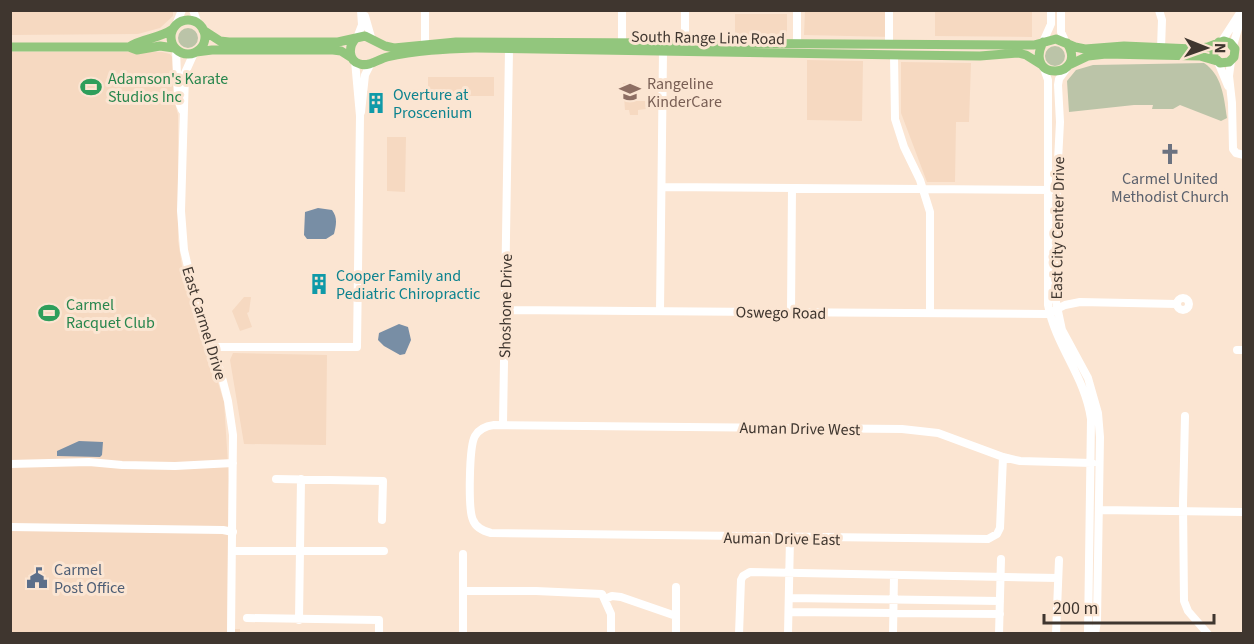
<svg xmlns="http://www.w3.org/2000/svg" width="1254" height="644" font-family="'Source Sans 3',sans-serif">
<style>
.built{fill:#f6d9c1}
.green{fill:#bbc4a8}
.water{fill:#788ea5}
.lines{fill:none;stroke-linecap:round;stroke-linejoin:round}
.minor{stroke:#fff;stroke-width:8}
.major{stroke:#92c67d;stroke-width:9}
.labels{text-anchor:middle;stroke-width:6;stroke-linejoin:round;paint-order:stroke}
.street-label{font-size:16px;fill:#3f362f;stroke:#fbe5d2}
.leisure-label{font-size:16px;fill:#27864d;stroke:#fbe5d2;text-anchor:start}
.education-label{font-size:16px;fill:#785e54;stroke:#fbe5d2;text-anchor:start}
.culture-label{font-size:16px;fill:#0d838f;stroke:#fbe5d2;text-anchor:start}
.worship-label{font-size:16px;fill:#5b616d;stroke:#fbe5d2}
.service-label{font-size:16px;fill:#4e5e75;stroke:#fbe5d2;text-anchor:start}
</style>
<rect width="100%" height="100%" fill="#fbe5d2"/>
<path class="built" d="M173 11V16L160 28 138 34 11 35V11Z
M805 11H893V37L804 35Z
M935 11H1032V37L935 36Z
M735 14H787V37H735Z
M11 52H162L170 54 172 57 175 103 178 115V240L182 266 224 402 229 480 227 629H240V633L11 634Z
M807 60 863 61 862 121 807 120Z
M901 62 971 63 969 122H956L955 182H927L901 113Z
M428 77H494V96H428Z
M623 83H636L637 101H645L646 109 638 110V115H630L629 110H625Z
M387 137H406L405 192 387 191Z
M244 297H251L249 312 247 313 252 327 240 331 232 311Z
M233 353 327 355 326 445 244 444 230 360Z"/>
<path class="green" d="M178 38a10 10 0 1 1 20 0a10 10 0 1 1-20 0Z
M1045 56a10 10 0 1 1 20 0a10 10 0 1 1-20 0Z
M1204 63C1222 75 1224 97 1227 118L1221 121 1180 105 1173 109H1152L1153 105H1134L1069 112 1067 81 1076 70 1093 65Z"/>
<path class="water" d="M318 208 332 210C338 218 336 225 334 234L326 239H307L304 235 305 212Z
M399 324 408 327 411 340 405 354 400 355 384 346 378 340 379 333Z
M79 441 103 442 102 455 100 457 57 456V451Z"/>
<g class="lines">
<path class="minor" d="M193 10 198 24
M425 10V44
M889 10V43
M1061 10V32L1066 43
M1159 10 1162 20 1161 48
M365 16 371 37
M176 25 182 10
M357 38 362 25 361 10
M1222 41 1242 10
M1043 42 1051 24V10
M622 43V10
M685 44V10
M797 44V10
M1233 46 1241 18
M176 50 178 100 182 110
M194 53 185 73 181 211 184 250 196 301 220 370 228 401 233 435 231 634
M894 55 895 119 904 147 920 180 930 212V313
M1231 61 1229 76 1232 103 1233 149 1236 153 1244 155
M1218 62 1228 86
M1043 66 1048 80V305C1056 347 1085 376 1091 419L1088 634
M1067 68 1059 79 1058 85 1060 122 1057 180 1055 297 1062 330 1088 378 1098 413 1100 437 1097 621 1095 634
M361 112 365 75 371 63
M662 187 1052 190
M1177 304a6 6 0 1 1 12 0a6 6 0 1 1-12 0Z
M505 310 1047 314 1065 305 1080 302 1177 304
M660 311 663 52
M791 312 792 188
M212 347H357L360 116 355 61
M1237 350H1244
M1185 416 1183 504 1184 601 1188 611 1208 634
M503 424 509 50
M1003 457 1000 528 997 534 988 539 491 533C483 531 476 528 473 520 468 510 469 446 475 436 479 429 486 426 494 425L902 429 938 433 1003 457 1020 461 1092 463
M10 464 89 462 122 465 175 466 233 463
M276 479 383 481 382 520
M1099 510 1244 512
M10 527 223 530 233 532
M232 551H384
M463 591H536L602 594 611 614V634
M789 598 1000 601
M605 599 612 596 621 597 676 616
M789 612 1000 614
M247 618 379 620V634
M299 620 301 479
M463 634V554
M676 634V587
M739 634 741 580 743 576 750 572 1058 578
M788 634 790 538
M893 634 894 575
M999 634 1001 559
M1056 634 1059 560"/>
<path class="major" d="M171 37a17 17 0 1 1 34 0a17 17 0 1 1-34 0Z
M203 30 220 41 229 42H338L365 36 385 46 394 48 456 42 1034 45 1056 39 1075 47 1085 49 1124 46 1193 49 1208 47 1224 41 1230 43 1235 49 1234 57 1229 62 1220 63 1214 57V47L1219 42
M356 38C348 46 348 61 360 64 369 67 379 59 387 57 416 50 447 49 476 48L903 55 980 56 1018 53 1026 55 1042 65
M1043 42C1023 83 1089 78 1067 43
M10 47H129L137 50 160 46 174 48
M129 47C142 38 159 39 173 29
M196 52 212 50H333L341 51 352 58
M1069 65 1088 56 1106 54 1200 56 1217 61"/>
</g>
<defs>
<symbol id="stadium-bare" viewBox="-9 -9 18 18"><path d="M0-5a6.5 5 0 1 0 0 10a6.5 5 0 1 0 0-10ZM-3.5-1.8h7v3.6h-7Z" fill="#2e9e5b" stroke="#fbe5d2" stroke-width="2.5" paint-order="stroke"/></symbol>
<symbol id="school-bare" viewBox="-9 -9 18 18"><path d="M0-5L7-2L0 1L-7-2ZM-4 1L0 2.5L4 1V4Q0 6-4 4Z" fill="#8d6e63" stroke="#fbe5d2" stroke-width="2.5" paint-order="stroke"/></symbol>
<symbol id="building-bare" viewBox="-9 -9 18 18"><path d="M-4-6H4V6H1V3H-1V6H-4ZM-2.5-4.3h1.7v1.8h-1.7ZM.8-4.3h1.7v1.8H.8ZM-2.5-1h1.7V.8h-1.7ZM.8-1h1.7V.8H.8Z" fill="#0f9aa8" stroke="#fbe5d2" stroke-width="2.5" paint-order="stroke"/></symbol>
<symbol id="church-bare" viewBox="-9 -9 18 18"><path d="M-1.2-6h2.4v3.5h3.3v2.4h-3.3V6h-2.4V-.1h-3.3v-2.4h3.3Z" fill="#6b7280" stroke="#fbe5d2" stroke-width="2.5" paint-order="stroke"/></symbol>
<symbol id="civic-bare" viewBox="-9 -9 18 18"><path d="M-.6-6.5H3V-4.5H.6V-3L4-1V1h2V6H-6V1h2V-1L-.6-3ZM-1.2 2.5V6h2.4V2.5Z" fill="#5c6f8a" stroke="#fbe5d2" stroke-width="2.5" paint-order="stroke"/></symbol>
</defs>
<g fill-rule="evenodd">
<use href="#stadium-bare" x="76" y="72" width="30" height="30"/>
<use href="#school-bare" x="615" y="77" width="30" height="30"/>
<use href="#building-bare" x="361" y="88" width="30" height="30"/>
<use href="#church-bare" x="1155" y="139" width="30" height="30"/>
<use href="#building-bare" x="304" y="269" width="30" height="30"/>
<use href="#stadium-bare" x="34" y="298" width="30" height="30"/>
<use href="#civic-bare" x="22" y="563" width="30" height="30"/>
</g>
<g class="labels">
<g class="street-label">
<text transform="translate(708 37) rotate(1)" y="6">South Range Line Road</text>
<text transform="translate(1057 228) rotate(-89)" y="6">East City Center Drive</text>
<text transform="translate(505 306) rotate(-89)" y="6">Shoshone Drive</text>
<text transform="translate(781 312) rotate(1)" y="6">Oswego Road</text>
<text transform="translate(205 323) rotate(73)" y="6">East Carmel Drive</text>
<text transform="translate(800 428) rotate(1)" y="6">Auman Drive West</text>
<text transform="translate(782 538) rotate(1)" y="6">Auman Drive East</text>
</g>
<g class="leisure-label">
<text x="108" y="84">Adamson's Karate<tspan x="108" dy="18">Studios Inc</tspan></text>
<text x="66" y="310">Carmel<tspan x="66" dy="18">Racquet Club</tspan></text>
</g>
<g class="education-label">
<text x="647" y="89">Rangeline<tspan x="647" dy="18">KinderCare</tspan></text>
</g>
<g class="culture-label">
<text x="393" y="100">Overture at<tspan x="393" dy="18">Proscenium</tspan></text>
<text x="336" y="281">Cooper Family and<tspan x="336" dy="18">Pediatric Chiropractic</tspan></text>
</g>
<g class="worship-label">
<text x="1170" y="184">Carmel United<tspan x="1170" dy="18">Methodist Church</tspan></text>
</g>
<g class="service-label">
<text x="54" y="575">Carmel<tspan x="54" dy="18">Post Office</tspan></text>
</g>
</g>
<rect width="1254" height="644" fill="none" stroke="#3f362f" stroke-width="24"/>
<g transform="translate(1206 48) rotate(91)" stroke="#fbe5d2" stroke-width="4.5" paint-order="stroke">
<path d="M0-4.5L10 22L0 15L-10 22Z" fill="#3f362f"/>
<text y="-9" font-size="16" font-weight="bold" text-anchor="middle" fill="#3f362f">N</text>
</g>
<path d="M1044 614v9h170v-9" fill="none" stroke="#3f362f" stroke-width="3"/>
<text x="1053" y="614" font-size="18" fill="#3f362f" stroke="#fbe5d2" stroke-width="4.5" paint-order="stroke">200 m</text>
</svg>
